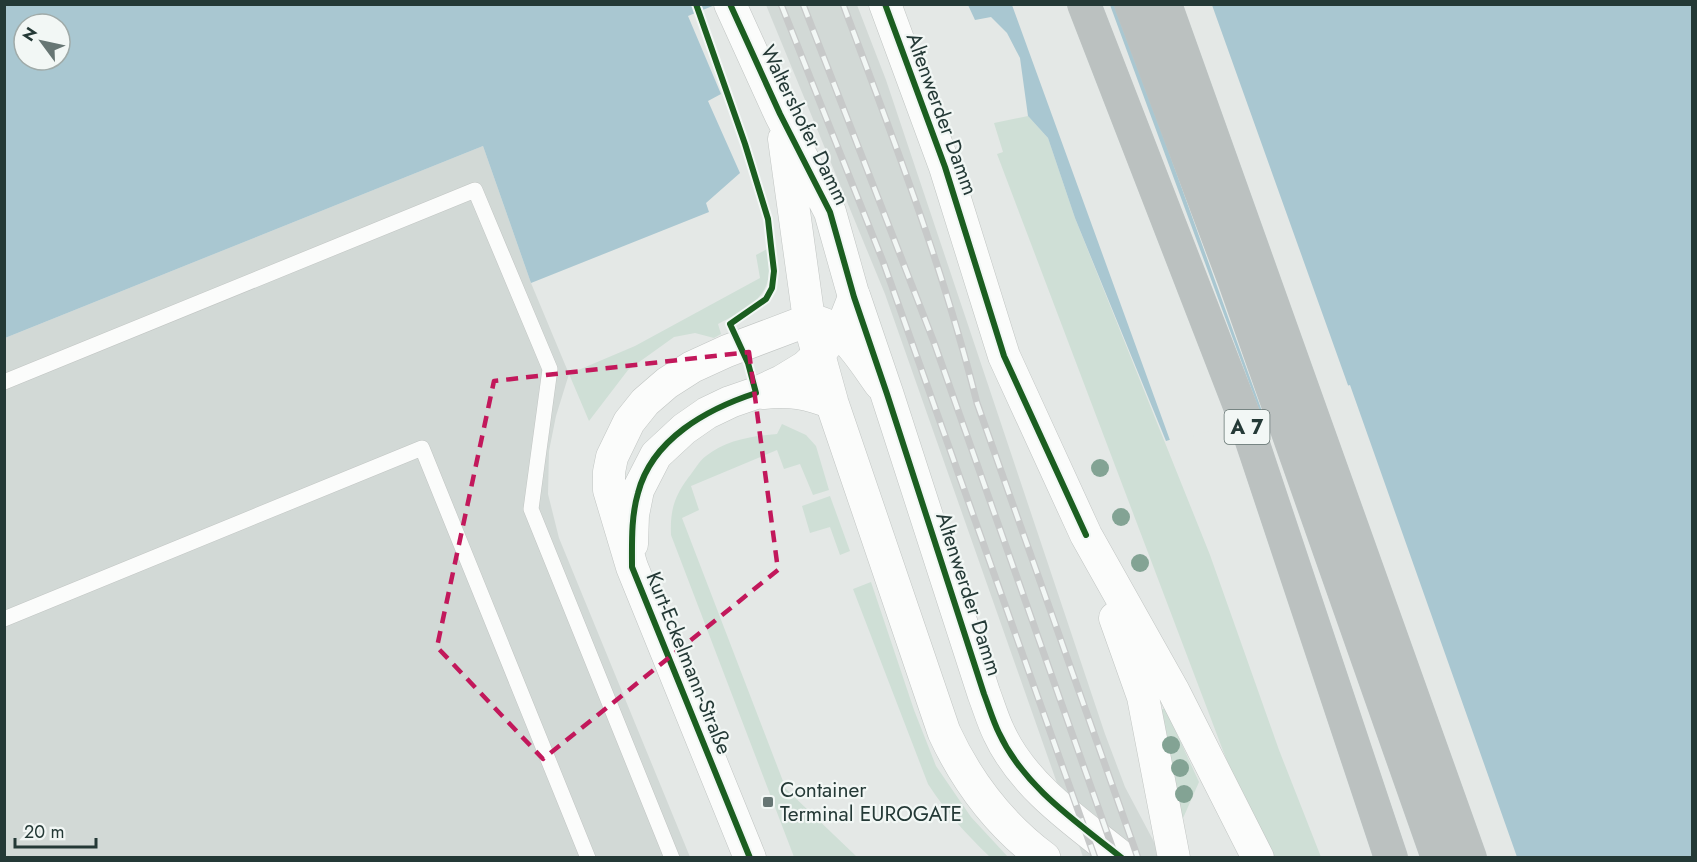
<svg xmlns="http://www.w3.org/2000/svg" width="1697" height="862" font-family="Jost,sans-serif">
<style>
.built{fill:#d2d9d6}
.green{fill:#cfdfd6}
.water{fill:#a9c7d1;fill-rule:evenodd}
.pier{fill:#e4e8e6}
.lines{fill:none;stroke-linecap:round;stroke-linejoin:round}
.service-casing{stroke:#c1c5c3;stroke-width:16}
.minor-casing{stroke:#c1c5c3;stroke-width:33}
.tertiary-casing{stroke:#c1c5c3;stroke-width:34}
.motorway-casing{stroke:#bdc4c3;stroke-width:34}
.path{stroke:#c1c8c6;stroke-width:4;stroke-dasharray:3 4.5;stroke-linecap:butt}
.service{stroke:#fbfcfb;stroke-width:15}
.minor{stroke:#fbfcfb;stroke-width:32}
.tertiary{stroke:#fbfcfb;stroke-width:33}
.motorway{stroke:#bbc1c0;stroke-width:33}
.rail-casing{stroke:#c7c9c9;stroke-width:7}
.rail{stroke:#f2f7f5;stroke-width:4.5;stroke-dasharray:14;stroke-linecap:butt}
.cycleway-casing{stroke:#f2f7f5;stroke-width:10}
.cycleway{stroke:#1b5e20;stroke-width:6}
.tree{fill:#83a394}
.marked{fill:none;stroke:#c2185b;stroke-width:4.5;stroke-dasharray:12 8;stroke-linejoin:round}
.poi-dot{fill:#677674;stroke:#f2f7f5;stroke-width:2}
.labels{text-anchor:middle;stroke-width:4.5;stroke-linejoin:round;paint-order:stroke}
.shield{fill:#f2f7f5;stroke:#62726f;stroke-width:1.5}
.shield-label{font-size:20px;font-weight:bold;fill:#243936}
.street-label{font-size:21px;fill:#243936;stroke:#f2f7f5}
.poi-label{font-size:21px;fill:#243936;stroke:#f2f7f5;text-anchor:start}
</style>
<rect width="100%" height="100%" fill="#e4e8e6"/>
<path class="built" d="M766 5H857L886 80 1105 734 1125 787 1162 857H1083L885 294Z
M483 146 531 283 569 374 556 416 549 451 548 494 559 538 690 857 5 858V338Z"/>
<path class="green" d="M1028 116 1048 138 1075 218 1210 555 1279 750 1321 857H1274L1230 769 997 154 1003 152 994 123Z
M769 248C768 259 771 276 766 286 758 305 735 315 718 324L721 334 714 338 695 333 674 337 628 370 589 421 569 374 635 346 760 278 756 255Z
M782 424 806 435 816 446 829 490 813 495 800 464 784 469 777 450 691 486 699 510 682 518 786 789 857 857H794L671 535C670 511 674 497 688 478 694 471 699 461 706 456 726 440 752 436 777 434Z
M830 496 850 551 840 555 830 527 810 533 802 506Z
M871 582 914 710 936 766 971 817 1008 857H990C966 834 946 812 928 784L853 589Z
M1165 708 1199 782 1180 825 1156 712Z"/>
<path class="water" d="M5 5H715L688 16 721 94 708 101 740 173 706 203 709 212 531 283 483 146 5 338ZM24 24H60V60H24Z
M968 5H1692V857H1517L1350 385 1166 441 1075 218 1048 138 1028 116 1020 58 1007 33 991 17 975 20Z"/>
<path class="pier" d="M1012 5H1110L1261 415 1171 443Z
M1116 5H1212L1349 388 1512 853 1348 388 1263 414Z"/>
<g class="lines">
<defs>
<path id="service" d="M4 382 475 190 550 369 531 509 672 858
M4 619 422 448 588 858"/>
<path id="minor" d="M885 4 945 167 1004 356 1086 535 1173 690 1258 858
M784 139 809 320
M763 393C789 390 808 393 832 403
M632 544 633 515 638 490 656 455 684 429 707 413 730 402 756 393 782 381 805 367 818 355 843 325 854 297 830 212 780 114 730 4
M1115 618 1143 697 1174 858
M750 858 632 567 609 490V472L612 457 629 422 645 402 667 383 692 367 727 351 809 320C843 324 861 358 880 384"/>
<path id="tertiary" d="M854 297 887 394 984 694C989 707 993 721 999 733 1024 787 1077 822 1122 858
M809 320 832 403 944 732C967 782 1000 825 1044 858"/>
<path id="motorway" d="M1084 4 1243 414 1391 858
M1131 4 1234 279 1438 858
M1165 4 1470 858"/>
</defs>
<use href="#service" class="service-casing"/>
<use href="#minor" class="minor-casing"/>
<use href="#tertiary" class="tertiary-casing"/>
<use href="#motorway" class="motorway-casing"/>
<path class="path" d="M696 4 699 11"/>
<use href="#service" class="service"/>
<use href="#minor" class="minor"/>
<use href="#tertiary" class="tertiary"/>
<use href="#motorway" class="motorway"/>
<defs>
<path id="rail" d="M781 4 884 264 1095 858
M803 4 935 345 1116 858
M843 4C892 136 943 266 977 403L1138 858"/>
</defs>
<use href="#rail" class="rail-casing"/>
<use href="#rail" class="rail"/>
<defs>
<path id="cycleway" d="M696 4 745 144 768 219 771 246 774 271 772 288 766 299 730 324 748 363 756 393C707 409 652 439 638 493 631 517 632 542 632 567L750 858
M730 4 780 114 830 212 854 297 887 394 984 694C989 707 993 721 999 733 1024 787 1077 822 1122 858
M885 4 945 167 1004 356 1086 535"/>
</defs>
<use href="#cycleway" class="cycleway-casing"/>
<use href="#cycleway" class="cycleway"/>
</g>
<g class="tree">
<circle cx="1100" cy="468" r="9"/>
<circle cx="1121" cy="517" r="9"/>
<circle cx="1140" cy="563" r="9"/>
<circle cx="1171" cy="745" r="9"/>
<circle cx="1180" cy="768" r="9"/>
<circle cx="1184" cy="794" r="9"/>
</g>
<path class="marked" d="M749 352 778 570 543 759 437 647 494 381Z"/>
<rect class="poi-dot" x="762" y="796" width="12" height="12" rx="3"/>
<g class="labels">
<rect class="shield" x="1224.5" y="410" width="45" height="34" rx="4.5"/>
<g class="shield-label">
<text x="1247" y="434">A 7</text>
</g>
<g class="street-label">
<text transform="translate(942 114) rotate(70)" y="7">Altenwerder Damm</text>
<text transform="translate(805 125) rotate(64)" y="7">Waltershofer Damm</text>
<text transform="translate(969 594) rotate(72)" y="7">Altenwerder Damm</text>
<text transform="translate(689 663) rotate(68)" y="7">Kurt-Eckelmann-Straße</text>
</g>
<g class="poi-label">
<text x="780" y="797">Container<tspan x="780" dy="24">Terminal EUROGATE</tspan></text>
</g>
</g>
<rect width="1697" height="862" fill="none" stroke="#243936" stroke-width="12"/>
<g transform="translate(42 42) rotate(303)"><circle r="28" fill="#f2f7f5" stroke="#a0aba9" stroke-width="1.5"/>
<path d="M0-4.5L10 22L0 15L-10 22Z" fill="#677674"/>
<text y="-9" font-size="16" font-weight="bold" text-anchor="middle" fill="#243936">N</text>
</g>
<path d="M15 838v9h81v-9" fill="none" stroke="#243936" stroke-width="3"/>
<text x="24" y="838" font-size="18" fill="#243936" stroke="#f2f7f5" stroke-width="4.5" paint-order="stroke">20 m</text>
</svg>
